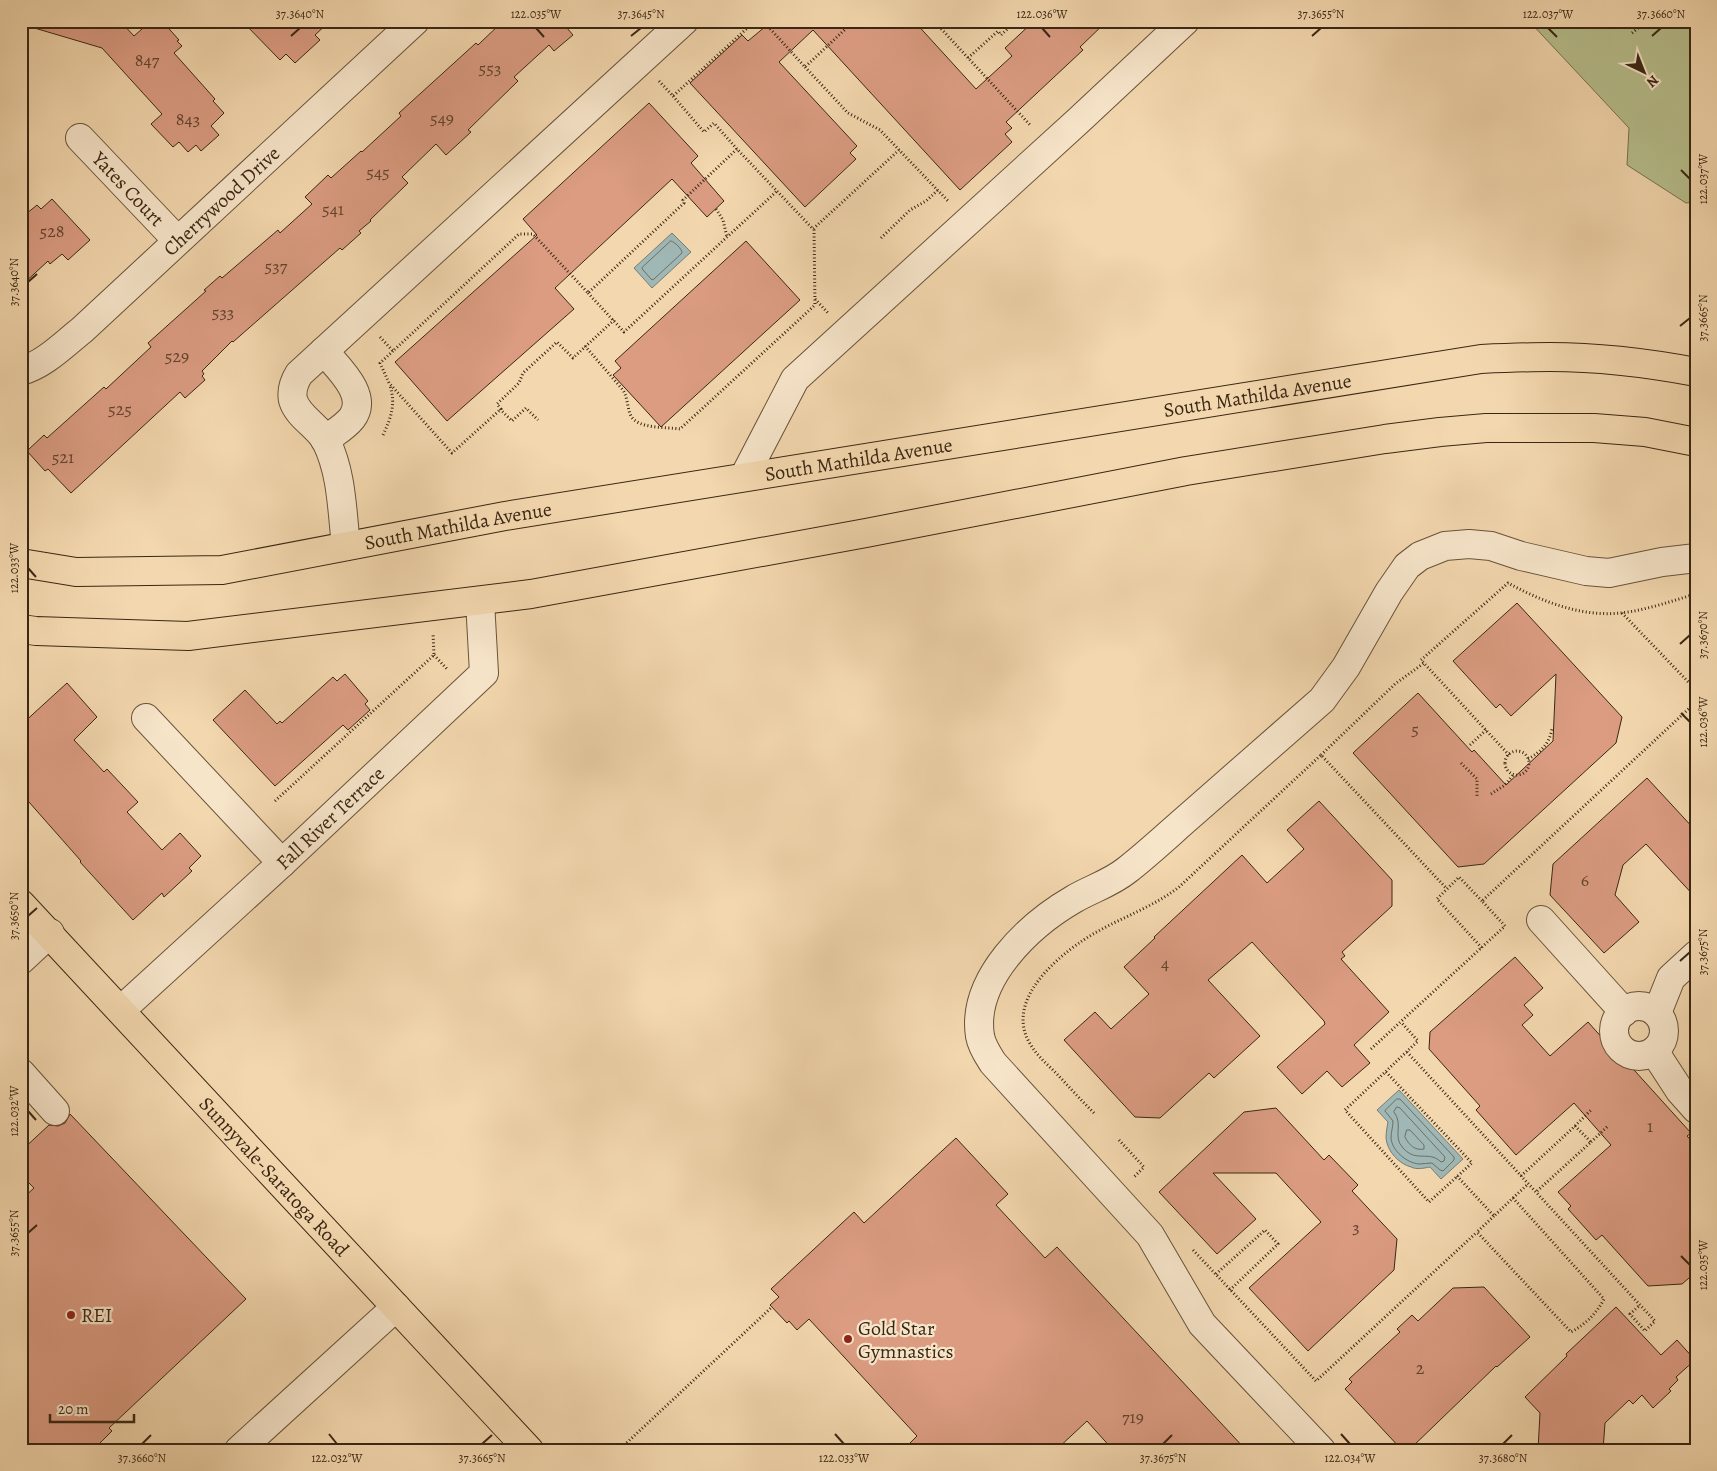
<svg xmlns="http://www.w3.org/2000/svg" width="1717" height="1471" font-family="Alegreya,serif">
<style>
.green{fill:#b7bf8d;stroke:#787350}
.water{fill:#9fb7b5;stroke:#777d75}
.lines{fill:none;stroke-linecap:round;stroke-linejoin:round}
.shore{stroke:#6c6f64;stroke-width:1}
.building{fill:#db9c82;stroke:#3a2714}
.minor-casing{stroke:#68533a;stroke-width:30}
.major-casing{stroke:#3a2714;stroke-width:30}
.path{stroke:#3a2714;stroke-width:3;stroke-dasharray:1 2.5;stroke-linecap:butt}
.minor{stroke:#f7e5ca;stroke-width:28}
.major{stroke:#f3d7ae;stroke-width:28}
.ticks{fill:none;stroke:#3a2714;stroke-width:2}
.poi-dot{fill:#8f2418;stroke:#f7e5ca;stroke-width:2}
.labels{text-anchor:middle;stroke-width:4.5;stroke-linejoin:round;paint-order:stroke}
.number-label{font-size:18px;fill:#624430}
.street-label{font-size:20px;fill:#3a2714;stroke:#f7e5ca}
.poi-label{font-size:20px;fill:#3a2714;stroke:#f7e5ca;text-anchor:start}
.neatline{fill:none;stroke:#3a2714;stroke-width:2}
.ticks-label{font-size:12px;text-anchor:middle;fill:#3a2714}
</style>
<rect width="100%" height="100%" fill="#f3d7ae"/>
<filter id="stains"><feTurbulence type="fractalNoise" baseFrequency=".004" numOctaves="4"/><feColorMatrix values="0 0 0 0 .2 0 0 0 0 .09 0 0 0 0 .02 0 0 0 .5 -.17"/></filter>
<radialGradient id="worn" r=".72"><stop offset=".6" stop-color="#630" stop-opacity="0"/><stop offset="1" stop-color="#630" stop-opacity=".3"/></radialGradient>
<path class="green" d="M1529 21H1696V202L1686 203 1627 165 1629 128Z"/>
<path class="water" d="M672 233 691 252 652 288 634 268Z
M1399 1090 1463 1159 1441 1179 1430 1167C1424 1168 1417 1170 1411 1167 1399 1164 1387 1151 1386 1138 1386 1133 1387 1127 1388 1122L1377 1110Z"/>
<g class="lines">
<path class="shore" d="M671 241C675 242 682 249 682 253L654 279 652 280 643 270 642 268Z
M1397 1099H1400L1454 1157V1160L1443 1171 1440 1170 1432 1163C1428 1163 1423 1164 1419 1164 1407 1163 1392 1151 1391 1138 1391 1132 1393 1127 1393 1121L1385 1111Z
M1397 1107 1400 1108 1445 1157 1444 1161 1441 1162C1429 1150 1416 1163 1403 1148 1392 1136 1404 1125 1394 1112Z
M1407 1130H1410L1424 1145V1149C1415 1151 1409 1145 1405 1137Z"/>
</g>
<path class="building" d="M32 21H120L134 36 151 21H162L179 40 177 41 182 46 174 53 215 99 213 101 224 113 211 126 219 135 201 151 196 145 188 152 179 142 173 147 151 124 162 114 102 48 31 27Z
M242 21H330L315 35 320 40 295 63 286 54 280 60Z
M503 21H574L567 28 573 35 554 51 549 45 514 77 518 81 468 130 471 132 446 155 436 144 402 177 408 183 370 220 371 221 359 231 361 233 342 250 340 248 233 342 232 341 202 371 204 374 202 376 205 380 185 398 180 392 71 493 48 469 45 471 27 451 44 435 47 438 104 387 106 389 151 347 148 343 206 291 204 290 220 276 222 278 278 230 280 233 312 204 305 197 328 175 331 178 361 151 362 152 401 116 399 113 476 43 478 45Z
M772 21H914L976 89 1012 56 1005 48 1034 21H1107L1080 47 1083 50 1006 122 1012 128 1005 134 1012 142 960 190 813 30 779 62 857 146 850 153 856 159 805 207 690 83 742 35 748 41Z
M649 103 698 156 691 163 724 201 707 217 672 179 555 288 574 309 447 421 395 362 537 235 523 219Z
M52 199 90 240 68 260 62 254 50 264 48 261 21 286V218L37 205 41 209Z
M746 241 800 300 661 427 613 375 621 368 615 361Z
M1517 603 1622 717 1616 743 1484 864 1458 867 1353 753 1418 693 1472 752 1474 750 1506 785 1553 741 1556 674 1511 716 1500 704 1496 708 1453 661Z
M345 674 368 701 365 704 370 710 348 730 343 725 275 786 213 720 245 690 277 724 280 721 282 723 333 677 337 681Z
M67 683 97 717 74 740 104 772 107 769 138 802 127 812 162 850 180 833 201 856 189 868 192 871 164 897 162 893 133 920 80 862 81 861 21 793V725Z
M1647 778 1696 831V898L1646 844 1623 865 1615 895 1639 922 1604 953 1550 895 1553 864Z
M1319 801 1392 880V906L1342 952 1345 956 1341 959 1389 1012 1354 1045 1370 1063 1342 1087 1327 1071 1302 1094 1277 1067 1325 1024 1324 1021 1252 942 1208 980 1260 1036 1214 1078 1209 1073 1160 1118 1135 1117 1064 1040 1095 1012 1111 1029 1149 994 1124 967 1155 938 1154 937 1242 855 1267 883 1304 849 1287 830Z
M1515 957 1543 988 1524 1005 1533 1015 1522 1025 1550 1056 1588 1022 1614 1051 1616 1050 1691 1133 1687 1136 1696 1146V1272L1682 1284 1648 1286 1602 1235 1596 1240 1568 1209 1571 1206 1558 1192 1611 1145 1574 1103 1516 1155 1476 1110 1480 1106 1429 1049 1430 1032Z
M1276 1108 1324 1160 1329 1155 1358 1185 1352 1191 1397 1239 1394 1270 1308 1351 1249 1288 1321 1222 1276 1173H1213L1256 1219 1217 1254 1159 1192 1244 1112Z
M70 1114 246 1299 109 1428 112 1431 93 1450H30L21 1441V1200L34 1188 21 1175V1151L49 1125 58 1126 65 1123Z
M956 1138 1008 1194 996 1205 1045 1258 1057 1247 1246 1450H1113L1087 1421 1056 1450H903L917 1436 809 1319 797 1330 789 1321 787 1323 770 1305 779 1297 771 1289 854 1212 864 1223Z
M1484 1287 1530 1337 1497 1367 1496 1366 1409 1450H1402L1345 1389 1352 1382 1349 1379 1400 1332 1397 1329 1412 1315 1418 1321 1453 1288Z
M1616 1307 1661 1355 1677 1340 1695 1360 1676 1377 1678 1380 1669 1389 1671 1391 1653 1408 1642 1395 1633 1404 1629 1400 1605 1423 1603 1450H1538L1540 1413 1525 1397 1567 1356 1566 1354Z"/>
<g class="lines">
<defs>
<g id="minor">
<path id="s1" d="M80 138 177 240"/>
<path d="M324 351C338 368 369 395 352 418 345 427 334 433 325 440"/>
<path id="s2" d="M21 371C45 364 63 345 82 330L415 21"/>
<path d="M744 477 795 379 1078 121 1185 21"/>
<path d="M346 546C342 511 342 473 326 441 318 426 298 417 293 400 291 390 294 382 299 374L684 21"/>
<path d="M146 718 282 863"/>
<path d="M1541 920 1624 1012"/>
<path d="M21 960 50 933"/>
<circle cx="1639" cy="1031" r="25"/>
<path id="s3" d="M121 1010 282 863 484 673 480 601"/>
<path d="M1657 1013 1671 978 1696 955"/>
<path d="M1654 1051 1680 1091 1696 1109"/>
<path d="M21 1073 55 1111"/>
<path d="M239 1450 396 1307"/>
<path d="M1321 1450 1202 1324 1150 1235 993 1063C988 1055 982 1047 980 1036 971 979 1029 925 1074 899 1091 889 1111 883 1127 870 1150 852 1171 832 1193 813 1236 775 1279 738 1322 700L1346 667 1389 592 1407 566 1420 556 1445 546 1469 544 1491 546 1521 556 1586 571 1609 573 1662 562 1696 558"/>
</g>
<g id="major">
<path id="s4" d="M21 563 76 572 222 570 505 516 1481 359C1504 358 1527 357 1550 357 1599 357 1648 363 1696 372"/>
<path d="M21 629 36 631 188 636 531 594 866 533 1186 471 1385 439 1440 432 1486 428H1594L1645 432 1696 442"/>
<path id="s5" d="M21 904 529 1450"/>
</g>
</defs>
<use href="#minor" class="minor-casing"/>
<use href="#major" class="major-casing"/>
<path class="path" d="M763 21 805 67 854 21
M934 21 1031 126
M1637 21 1639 27
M1632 33 1647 21
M968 58 998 31 1001 35 1016 21
M805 67 848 113 880 130 949 202
M659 81 673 96 755 21
M673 96 704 132 714 123 737 149
M716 209 723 220 727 237
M881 238 910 210 926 201 938 190
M588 293 624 332 777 191
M815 299 828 313
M380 337 393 351 519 234H533L588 293 684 203 683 200 737 149 813 229 899 150
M585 346 623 390C628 398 627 408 631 416 638 429 667 427 680 429L815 305 814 229
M393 351 380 363 389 383 452 453 501 409 497 404 519 383 523 373 557 342 573 358 614 320
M500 409 512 421 526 408 538 420
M383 435C391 418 396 404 390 386
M1622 613 1696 690
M434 655 447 669
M1470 745 1486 730
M1505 763a12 12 0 1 1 24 0a12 12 0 1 1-24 0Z
M1321 755 1395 684 1424 663
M1509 755 1421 660 1508 583C1543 602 1581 617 1621 613 1647 610 1671 601 1696 594
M1528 759C1541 752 1549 744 1552 729
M1461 763 1477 779V797
M1491 794 1505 785 1513 775
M275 801 434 655 433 633
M1482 901 1459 877 1437 899 1482 948
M1371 1049 1505 926 1482 901 1696 702
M1407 1052 1640 1305 1655 1321 1645 1331 1630 1314 1640 1305
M1386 1072 1472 1163 1429 1202 1345 1110 1418 1041 1401 1022
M1094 1113C1081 1100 1069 1087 1057 1074 1047 1064 1036 1055 1029 1042 1007 1002 1051 962 1082 941 1113 920 1149 910 1179 887L1321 755 1447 889
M1575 1126 1592 1109
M1119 1140 1144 1167 1134 1177
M1591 1142 1608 1126
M1457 1176 1494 1216 1513 1198 1604 1299C1596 1314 1586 1324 1571 1332L1477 1232 1494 1216
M1521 1176 1575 1126 1591 1142 1536 1192
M1513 1198 1528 1184
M1193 1250 1316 1381 1477 1232
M1216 1274 1265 1230 1278 1244 1230 1290
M619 1450 772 1307"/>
<use href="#minor" class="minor"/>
<use href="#major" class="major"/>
</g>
<path class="ticks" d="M536 28 544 37M1042 28 1050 37M1548 28 1557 37M291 36 300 28M631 36 641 28M1312 36 1321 28M1652 36 1661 28M1681 170 1690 179M28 282 37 274M1680 326 1690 318M28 568 36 577M1680 644 1690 635M1681 713 1690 722M28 916 37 908M1680 961 1690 952M28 1111 36 1120M28 1233 37 1225M1681 1256 1690 1265M329 1434 337 1444M835 1434 844 1444M1341 1434 1350 1444M142 1444 151 1435M482 1444 492 1435M1163 1444 1172 1435M1503 1444 1512 1435"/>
<g class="poi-dot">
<circle cx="71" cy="1315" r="5"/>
<circle cx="848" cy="1339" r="5"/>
</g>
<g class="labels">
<g class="number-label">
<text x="147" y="66">847</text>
<text x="490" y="74">553</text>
<text x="442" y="124">549</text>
<text x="188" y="125">843</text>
<text x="378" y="178">545</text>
<text x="333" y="215">541</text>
<text x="52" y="237">528</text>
<text x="276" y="272">537</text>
<text x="223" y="318">533</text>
<text x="177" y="362">529</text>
<text x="120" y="415">525</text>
<text x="63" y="463">521</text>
<text x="1415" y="735">5</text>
<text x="1585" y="886">6</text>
<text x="1165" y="969">4</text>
<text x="1650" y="1132">1</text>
<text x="1356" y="1233">3</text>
<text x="1420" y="1374">2</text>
<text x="1133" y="1423">719</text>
</g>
<g class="street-label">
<text dy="7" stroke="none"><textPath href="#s1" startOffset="70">Yates Court</textPath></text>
<text dy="7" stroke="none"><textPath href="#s2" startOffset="264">Cherrywood Drive</textPath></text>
<text dy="7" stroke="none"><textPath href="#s4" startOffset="1252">South Mathilda Avenue</textPath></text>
<text dy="7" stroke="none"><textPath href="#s4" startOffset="848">South Mathilda Avenue</textPath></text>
<text dy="7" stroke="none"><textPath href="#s4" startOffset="442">South Mathilda Avenue</textPath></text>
<text dy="7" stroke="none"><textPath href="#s3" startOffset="284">Fall River Terrace</textPath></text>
<text dy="7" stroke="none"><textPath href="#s5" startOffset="372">Sunnyvale-Saratoga Road</textPath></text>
</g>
<g class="poi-label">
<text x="81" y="1322">REI</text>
<text x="858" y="1335">Gold Star<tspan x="858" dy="23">Gymnastics</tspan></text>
</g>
</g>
<rect width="1717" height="1471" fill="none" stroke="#f3d7ae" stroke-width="55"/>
<g transform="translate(1644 72) rotate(137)" stroke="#f7e5ca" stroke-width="4" paint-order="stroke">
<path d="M0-4L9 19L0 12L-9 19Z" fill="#3a2714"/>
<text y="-8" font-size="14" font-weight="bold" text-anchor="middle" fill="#3a2714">N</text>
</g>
<path d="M50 1414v8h84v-8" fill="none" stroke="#3a2714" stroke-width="2.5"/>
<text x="58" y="1414" font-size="15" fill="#3a2714" stroke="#f7e5ca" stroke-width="4" paint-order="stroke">20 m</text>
<rect x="28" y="28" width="1662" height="1416" class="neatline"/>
<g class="ticks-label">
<text x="300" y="18">37.3640°N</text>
<text x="536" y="18">122.035°W</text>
<text x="641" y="18">37.3645°N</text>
<text x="1042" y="18">122.036°W</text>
<text x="1321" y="18">37.3655°N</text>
<text x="1548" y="18">122.037°W</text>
<text x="1661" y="18">37.3660°N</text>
<text transform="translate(1703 179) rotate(-90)" y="4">122.037°W</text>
<text transform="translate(14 282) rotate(-90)" y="4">37.3640°N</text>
<text transform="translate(1703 318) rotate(-90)" y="4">37.3665°N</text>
<text transform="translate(14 568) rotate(-90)" y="4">122.033°W</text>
<text transform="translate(1703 635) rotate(-90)" y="4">37.3670°N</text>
<text transform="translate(1703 722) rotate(-90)" y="4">122.036°W</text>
<text transform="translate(14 916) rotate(-90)" y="4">37.3650°N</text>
<text transform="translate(1703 952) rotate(-90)" y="4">37.3675°N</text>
<text transform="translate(14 1111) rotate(-90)" y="4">122.032°W</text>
<text transform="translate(14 1233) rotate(-90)" y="4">37.3655°N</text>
<text transform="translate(1703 1265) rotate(-90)" y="4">122.035°W</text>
<text x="142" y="1462">37.3660°N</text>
<text x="337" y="1462">122.032°W</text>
<text x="482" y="1462">37.3665°N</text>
<text x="844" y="1462">122.033°W</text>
<text x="1163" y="1462">37.3675°N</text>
<text x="1350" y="1462">122.034°W</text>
<text x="1503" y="1462">37.3680°N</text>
</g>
<rect width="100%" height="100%" filter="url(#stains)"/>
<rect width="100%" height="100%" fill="url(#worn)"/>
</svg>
